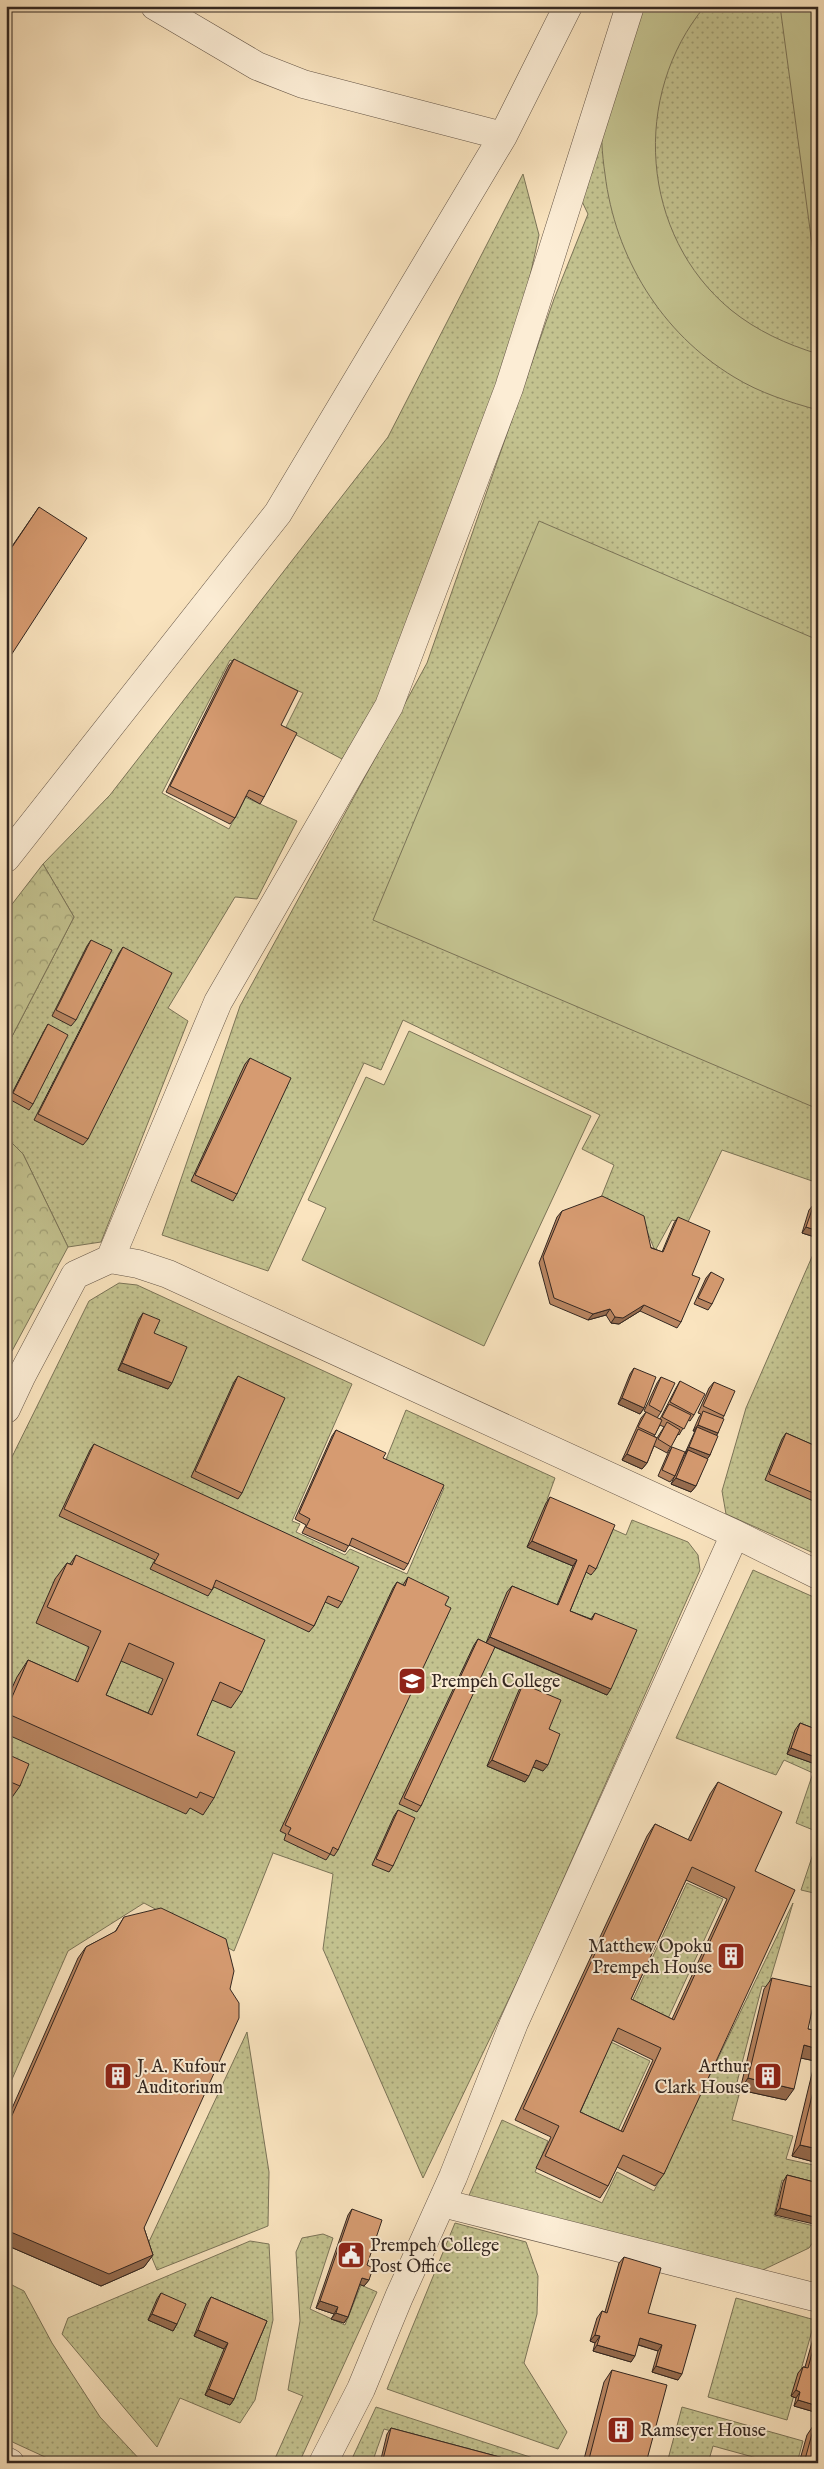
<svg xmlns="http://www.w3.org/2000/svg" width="824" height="2469" font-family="'IM FELL English',serif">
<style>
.grass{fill:url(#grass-dots);stroke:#7b7458}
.forest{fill:url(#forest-crowns);stroke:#7b7458}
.park{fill:#c3c28f;stroke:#7b7458}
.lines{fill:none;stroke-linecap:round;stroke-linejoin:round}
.minor-casing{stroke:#655648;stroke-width:29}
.minor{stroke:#fcedd5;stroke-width:28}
.wall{fill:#b88561;stroke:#332721;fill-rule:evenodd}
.shaded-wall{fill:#966c4f;stroke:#332721}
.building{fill:#d69b71;stroke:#332721;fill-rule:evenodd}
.labels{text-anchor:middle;stroke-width:4;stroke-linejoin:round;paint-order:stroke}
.poi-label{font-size:18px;fill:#332721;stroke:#fcedd5;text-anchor:start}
</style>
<defs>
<pattern id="grass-dots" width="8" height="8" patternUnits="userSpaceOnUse" patternTransform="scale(1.25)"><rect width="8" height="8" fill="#c3c28f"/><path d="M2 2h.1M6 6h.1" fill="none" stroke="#9f9e74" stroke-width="1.8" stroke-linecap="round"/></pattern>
<pattern id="forest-crowns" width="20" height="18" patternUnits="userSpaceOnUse" patternTransform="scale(1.25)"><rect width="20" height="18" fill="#c3c28f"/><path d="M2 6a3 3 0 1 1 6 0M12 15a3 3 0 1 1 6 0" fill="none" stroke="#9f9e74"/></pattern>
</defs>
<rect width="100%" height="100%" fill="#fae4bf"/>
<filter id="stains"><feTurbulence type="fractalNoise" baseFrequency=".004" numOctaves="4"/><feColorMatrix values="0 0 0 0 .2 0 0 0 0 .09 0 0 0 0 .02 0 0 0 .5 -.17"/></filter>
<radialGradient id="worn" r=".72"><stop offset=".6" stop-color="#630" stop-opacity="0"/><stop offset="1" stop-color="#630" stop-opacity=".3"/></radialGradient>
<path class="grass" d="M621 6H818V1183L722 1150 687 1224 672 1220 655 1251 643 1221 600 1200 614 1165 582 1149 600 1115 403 1020 381 1070 364 1063 268 1271 162 1235 240 1006 427 663 554 299 588 214 565 166Z
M523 174 539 235 522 313 392 680 342 759 285 729 303 693 230 660 162 793 229 829 245 797 297 821 257 899 235 897 168 1008 188 1021 101 1242 68 1247 23 1154 6 1137V1048L74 917 43 864 110 795 388 437Z
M818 1243V1555L726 1514 722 1491 746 1408Z
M119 1283 137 1285 352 1384 292 1521 300 1524 296 1532 345 1555 350 1549 407 1574 444 1488 385 1462 406 1410 555 1478 547 1500 626 1535 632 1520 688 1542 698 1555 700 1570 528 1959 423 2178 323 1949 333 1874 273 1853 234 1951 144 1903 68 1951 6 2093V1469L89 1301Z
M753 1570 818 1599V1832L796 1823 813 1773 784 1760 776 1775 676 1738Z
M818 1839V1894L801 1890Z
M687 1883 723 1899 665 2025 629 2008Z
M793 1903 768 1987 762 1986 734 2094 739 2095 732 2120 793 2136 786 2159 818 2166V2188L782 2180 774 2216 818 2227 817 2236 809 2248 748 2277 467 2200 502 2120 548 2141 535 2172 602 2203 617 2172 654 2191Z
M247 2032 269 2172 268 2226 157 2270 147 2246Z
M611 2042 650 2061 614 2139 576 2122Z
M455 2223 526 2242 538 2276 537 2314 524 2363 567 2432 558 2449 387 2389Z
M323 2234 333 2238 310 2309 345 2325 361 2285 377 2292 299 2463H273L303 2396 288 2390 300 2321 296 2252 302 2238Z
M250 2241 269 2244 273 2320 255 2400 240 2423 180 2398 157 2447 62 2334 68 2318Z
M6 2282 24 2291 52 2343 100 2417 143 2463H58L6 2439Z
M736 2298 815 2320 787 2420 708 2397Z
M376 2407 533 2458 536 2463H507L384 2429 372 2463H350Z
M682 2407 803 2441 797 2463H775L713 2446 708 2463H667Z"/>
<path class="forest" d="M43 864 74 917 6 1048V912Z
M6 1137 23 1154 68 1247 12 1351 6 1350Z"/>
<path class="park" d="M640 6H705C631 95 640 235 731 310 757 331 786 344 818 354V410C789 402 760 393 734 377 661 333 615 257 605 174 602 154 600 130 604 110 607 99 612 88 616 78 624 54 632 30 640 6Z
M780 6H818V289Z
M539 521 818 640V1109L373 920Z
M409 1031 591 1116 484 1346 302 1260 326 1208 308 1200 366 1077 384 1085Z"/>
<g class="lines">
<defs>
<path id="minor" d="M155 6 257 66 303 84 503 136
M6 858 278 513 503 136 568 6
M110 1259 218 1002 389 706 509 388 630 6
M6 1409 21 1377 75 1275 110 1259 138 1264 168 1274 735 1534 818 1575
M442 2203 818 2298
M6 2461 10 2463
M323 2463 361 2389 399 2297 453 2177 514 2023 735 1534"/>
</defs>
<use href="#minor" class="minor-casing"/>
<use href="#minor" class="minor"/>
</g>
<path class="wall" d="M39 507 6 663V555Z
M234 659 281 725 264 797 260 804 246 796 235 818 230 824 166 792 229 665Z
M91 940 76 1020 71 1026 52 1016 87 946Z
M123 947 88 1139 83 1145 34 1120 119 953Z
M48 1024 33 1104 29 1110 9 1099 44 1031Z
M250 1058 237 1194 233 1201 191 1181 245 1064Z
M814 1204 818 1238 802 1233 809 1210Z
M562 1211 662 1252 674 1223 678 1217 692 1275 681 1322 677 1328 640 1311 619 1324 611 1323 606 1315 588 1320 550 1304 539 1263 557 1217Z
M711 1272 712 1304 708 1310 694 1304 706 1278Z
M143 1313 154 1333 168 1389 118 1370 139 1319Z
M634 1368 644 1408 640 1414 618 1404 630 1374Z
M238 1376 242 1493 238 1499 191 1477 234 1382Z
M661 1377V1412L657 1418 660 1419 676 1388 680 1381 694 1415 690 1421 688 1420 679 1435 678 1434 667 1453 654 1446 647 1463 642 1469 622 1460 641 1418 646 1412 644 1411 657 1383ZM660 1425 664 1427 657 1438 654 1436Z
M714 1382 724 1416 722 1419 718 1433 716 1436 710 1455 707 1459 696 1486 691 1492 671 1484 684 1456 686 1453H685L695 1431H693L699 1417 701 1414 698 1413 709 1388Z
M336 1430 383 1458 408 1564 404 1570 349 1545 345 1552 302 1533 306 1525 295 1519 332 1436Z
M786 1433 818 1447V1503L765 1480 782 1439Z
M94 1444 342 1602 338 1608 325 1602 314 1626 309 1632 214 1587 208 1596 150 1569 155 1560 59 1516 90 1450Z
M672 1447 675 1476 670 1482 658 1476 668 1453Z
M550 1497 596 1569 591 1575 586 1572 570 1611 591 1619 595 1613 607 1695 492 1646 421 1806 417 1812 399 1804 474 1645 478 1639 486 1643 507 1592 512 1586 557 1605 573 1566 527 1547 546 1503Z
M76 1555 242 1692 231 1708 212 1700 197 1735 214 1798 203 1815 190 1808 186 1814 6 1734V1701L17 1677 28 1660 75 1681 89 1647 36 1623 55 1579 67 1563 70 1564ZM121 1661 163 1679 148 1713 106 1695Z
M408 1577 338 1850 334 1856 330 1854 326 1860 284 1840 286 1834 280 1831 393 1588 397 1582 403 1585Z
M523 1684 549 1729 543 1771 533 1767 525 1782 487 1766 519 1690Z
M800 1723 818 1730V1765L787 1754 795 1730Z
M6 1749 7 1754 20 1786 8 1803 6 1802Z
M718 1782 755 1871 664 2174 655 2186 617 2167 608 2186 600 2198 536 2168 551 2137 515 2120 647 1836 655 1824 688 1840 710 1794ZM686 1880 727 1899 672 2019 631 1999ZM612 2040 653 2060 621 2131 580 2112Z
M398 1810 393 1866 389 1872 372 1865 394 1816Z
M124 1917 144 2228 153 2255 144 2267 101 2286 6 2245V2122L78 1958 86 1947 115 1932Z
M772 1978 808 2029 818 2031V2163L792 2156 815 2061 801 2058 786 2100 740 2090 764 1989Z
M787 2175 818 2183 775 2215 783 2182Z
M352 2209 367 2265 369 2280 364 2286 360 2284 348 2317 344 2323 331 2319 334 2314 316 2308 348 2215Z
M624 2257 648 2313 678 2380 652 2372 658 2351 638 2345 631 2362 593 2351 595 2343 590 2341 597 2318 602 2311 605 2312 619 2263Z
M161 2293 177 2324 173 2331 148 2320 157 2299Z
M211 2297 267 2321 234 2399 230 2405 205 2395 224 2349 194 2336 207 2303Z
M818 2321V2413L794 2406 796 2398 791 2396 798 2373 803 2367H805Z
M612 2370 646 2463H583L604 2382Z
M815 2423 818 2463H799L807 2435Z
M391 2428 522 2463H380L387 2434Z"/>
<path class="shaded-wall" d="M806 1227 818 1231V1238L802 1233Z
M644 1305 640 1311 619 1324 611 1323 615 1317Z
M610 1309 606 1315 588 1320 593 1314Z
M122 1363 172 1383 168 1389 118 1370Z
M622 1398 644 1408 640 1414 618 1404Z
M698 1425 718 1433 714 1439 697 1427 695 1431H693Z
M689 1447 710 1455 706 1461 688 1450 686 1453H685Z
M627 1454 647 1463 642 1469 622 1460Z
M676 1478 696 1486 691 1492 671 1484Z
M532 1541 577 1560 573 1566 527 1547Z
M490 1637 611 1689 607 1695 486 1643Z
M791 1748 818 1758V1765L787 1754Z
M492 1760 529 1776 525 1782 487 1766Z
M536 1760 548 1765 543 1771 531 1766Z
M804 2045 818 2049V2057L815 2061 796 2057Z
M748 2078 794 2089 786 2100 740 2090Z
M800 2145 818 2149V2163L792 2156Z
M780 2208 818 2218V2225L775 2215Z
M6 2230 153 2255 144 2267 101 2286 6 2245Z
M362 2278 369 2280 364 2286 358 2284Z
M320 2301 338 2307 334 2314 316 2308Z
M336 2313 348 2317 344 2323 331 2319Z
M152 2314 177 2324 173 2331 148 2320Z
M198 2330 228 2343 224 2349 194 2336Z
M595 2335 600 2336 595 2343 590 2341Z
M640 2338 662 2345 658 2351 636 2344Z
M597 2345 635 2356 631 2362 593 2351Z
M656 2366 682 2374 678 2380 652 2372Z
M209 2389 234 2399 230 2405 205 2395Z
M796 2390 800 2392 796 2398 791 2396Z
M798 2400 818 2406V2413L794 2406Z"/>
<path class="building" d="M39 507 87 538 6 663V556Z
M234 659 298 691 281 725 297 733 264 797 249 790 235 818 170 786Z
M91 940 112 950 76 1020 56 1010Z
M123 947 172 973 88 1139 38 1114Z
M48 1024 68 1035 33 1104 13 1093Z
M250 1058 291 1078 237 1194 195 1175Z
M602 1196 644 1216 651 1248 663 1252 678 1217 710 1231 692 1275 700 1278 681 1322 644 1305 623 1318 615 1317 610 1309 593 1314 554 1298 543 1257 562 1211Z
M814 1204 818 1205V1231L806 1227Z
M711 1272 724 1279 712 1304 698 1298Z
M143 1313 160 1320 154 1333 187 1347 172 1383 122 1363Z
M634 1368 656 1377 644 1408 622 1398Z
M238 1376 285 1398 242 1493 195 1471Z
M661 1377 675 1383 661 1412 649 1405Z
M680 1381 705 1394 694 1415 670 1402Z
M714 1382 735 1391 724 1416 703 1406Z
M669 1404 691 1415 684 1429 662 1417Z
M703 1411 724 1419 718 1433 698 1425Z
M646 1412 662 1420 655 1435 638 1427Z
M667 1422 680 1430 671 1447 658 1439Z
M697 1427 718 1436 710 1455 689 1447Z
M638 1429 657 1438 647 1463 627 1454Z
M336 1430 386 1453 383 1458 444 1485 408 1564 352 1538 349 1546 306 1527 310 1519 299 1513Z
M786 1433 818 1447V1495L769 1474Z
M94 1444 359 1567 342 1602 328 1596 314 1626 216 1580 212 1590 154 1563 159 1554 64 1509Z
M672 1447 685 1452 675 1476 662 1470Z
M688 1450 708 1459 696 1486 676 1478Z
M550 1497 615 1525 596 1569 589 1565 570 1611 592 1620 595 1613 637 1630 611 1689 490 1637 512 1586 558 1605 577 1560 532 1541Z
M76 1555 265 1640 242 1692 220 1682 197 1735 235 1752 214 1798 200 1792 197 1798 6 1713V1711L28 1660 78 1682 101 1631 47 1607 67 1563 72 1565ZM129 1643 174 1663 152 1715 106 1695Z
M408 1577 449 1597 445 1605 451 1608 338 1850 333 1847 330 1854 288 1834 291 1828 285 1825 397 1582 405 1586Z
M478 1639 495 1647 421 1806 404 1798Z
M523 1684 561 1700 549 1729 560 1734 548 1765 536 1760 529 1776 492 1760Z
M800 1723 818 1730V1758L791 1748Z
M6 1749 8 1750 7 1754 29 1764 20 1786 6 1780Z
M718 1782 782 1812 755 1871 795 1890 664 2174 623 2155 608 2186 545 2156 559 2126 523 2109 655 1824 691 1841ZM692 1867 735 1887 674 2020 631 1999ZM618 2028 661 2048 623 2132 580 2112Z
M398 1810 415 1818 393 1866 376 1859Z
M161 1908 226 1939 234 1971 230 1989 239 2003V2018L144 2228 153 2255 109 2274 6 2230V2129L86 1947 116 1931 124 1917Z
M772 1978 817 1988 808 2029 818 2031V2049L804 2045 794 2089 748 2078Z
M818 2071V2149L800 2145Z
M787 2175 818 2183V2218L780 2208Z
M352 2209 382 2220 367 2265 373 2268 369 2280 362 2278 348 2317 336 2313 338 2307 320 2301Z
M624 2257 661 2268 648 2313 696 2325 682 2374 656 2366 662 2345 640 2338 635 2356 597 2345 600 2336 595 2335 602 2311 607 2313Z
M161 2293 186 2304 177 2324 152 2314Z
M211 2297 267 2321 234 2399 209 2389 228 2343 198 2330Z
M818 2331V2406L798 2400 800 2392 796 2390 803 2367 808 2368Z
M612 2370 667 2385 646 2463H588Z
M815 2423 818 2424V2463H804Z
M391 2428 522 2463H382Z"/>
<defs>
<symbol id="school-square" viewBox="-11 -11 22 22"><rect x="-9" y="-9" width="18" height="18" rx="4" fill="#8f2418" stroke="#fcedd5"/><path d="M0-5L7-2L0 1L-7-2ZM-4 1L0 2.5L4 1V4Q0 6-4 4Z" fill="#fff"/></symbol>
<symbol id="building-square" viewBox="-11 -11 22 22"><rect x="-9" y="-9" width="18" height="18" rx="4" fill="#8f2418" stroke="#fcedd5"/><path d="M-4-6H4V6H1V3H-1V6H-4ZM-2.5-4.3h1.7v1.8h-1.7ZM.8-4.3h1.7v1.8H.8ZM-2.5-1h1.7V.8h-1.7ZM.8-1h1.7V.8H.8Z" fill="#fff"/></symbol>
<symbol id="civic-square" viewBox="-11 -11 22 22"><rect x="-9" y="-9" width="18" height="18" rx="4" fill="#8f2418" stroke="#fcedd5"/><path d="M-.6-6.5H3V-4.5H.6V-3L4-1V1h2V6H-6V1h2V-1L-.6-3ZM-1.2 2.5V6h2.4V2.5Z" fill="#fff"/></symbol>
</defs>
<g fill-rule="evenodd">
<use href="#school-square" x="396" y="1665" width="32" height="32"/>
<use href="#building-square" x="715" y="1940" width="32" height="32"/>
<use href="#building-square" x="102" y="2060" width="32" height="32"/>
<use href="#building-square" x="752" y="2060" width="32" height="32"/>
<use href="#civic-square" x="335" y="2239" width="32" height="32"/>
<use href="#building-square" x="605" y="2414" width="32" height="32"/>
</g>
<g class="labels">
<g class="poi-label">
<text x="431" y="1687">Prempeh College</text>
<text x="712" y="1952" text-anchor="end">Matthew Opoku<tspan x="712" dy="21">Prempeh House</tspan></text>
<text x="137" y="2072">J. A. Kufour<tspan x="137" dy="21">Auditorium</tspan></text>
<text x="749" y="2072" text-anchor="end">Arthur<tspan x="749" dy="21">Clark House</tspan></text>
<text x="370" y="2251">Prempeh College<tspan x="370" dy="21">Post Office</tspan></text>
<text x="640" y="2436">Ramseyer House</text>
</g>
</g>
<rect width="824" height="2469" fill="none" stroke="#fae4bf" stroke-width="25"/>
<rect x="8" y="8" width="809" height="2454" fill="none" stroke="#332721" stroke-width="2.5"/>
<rect x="12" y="12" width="799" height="2444" fill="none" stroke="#332721"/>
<rect width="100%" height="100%" filter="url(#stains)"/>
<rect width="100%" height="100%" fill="url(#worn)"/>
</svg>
